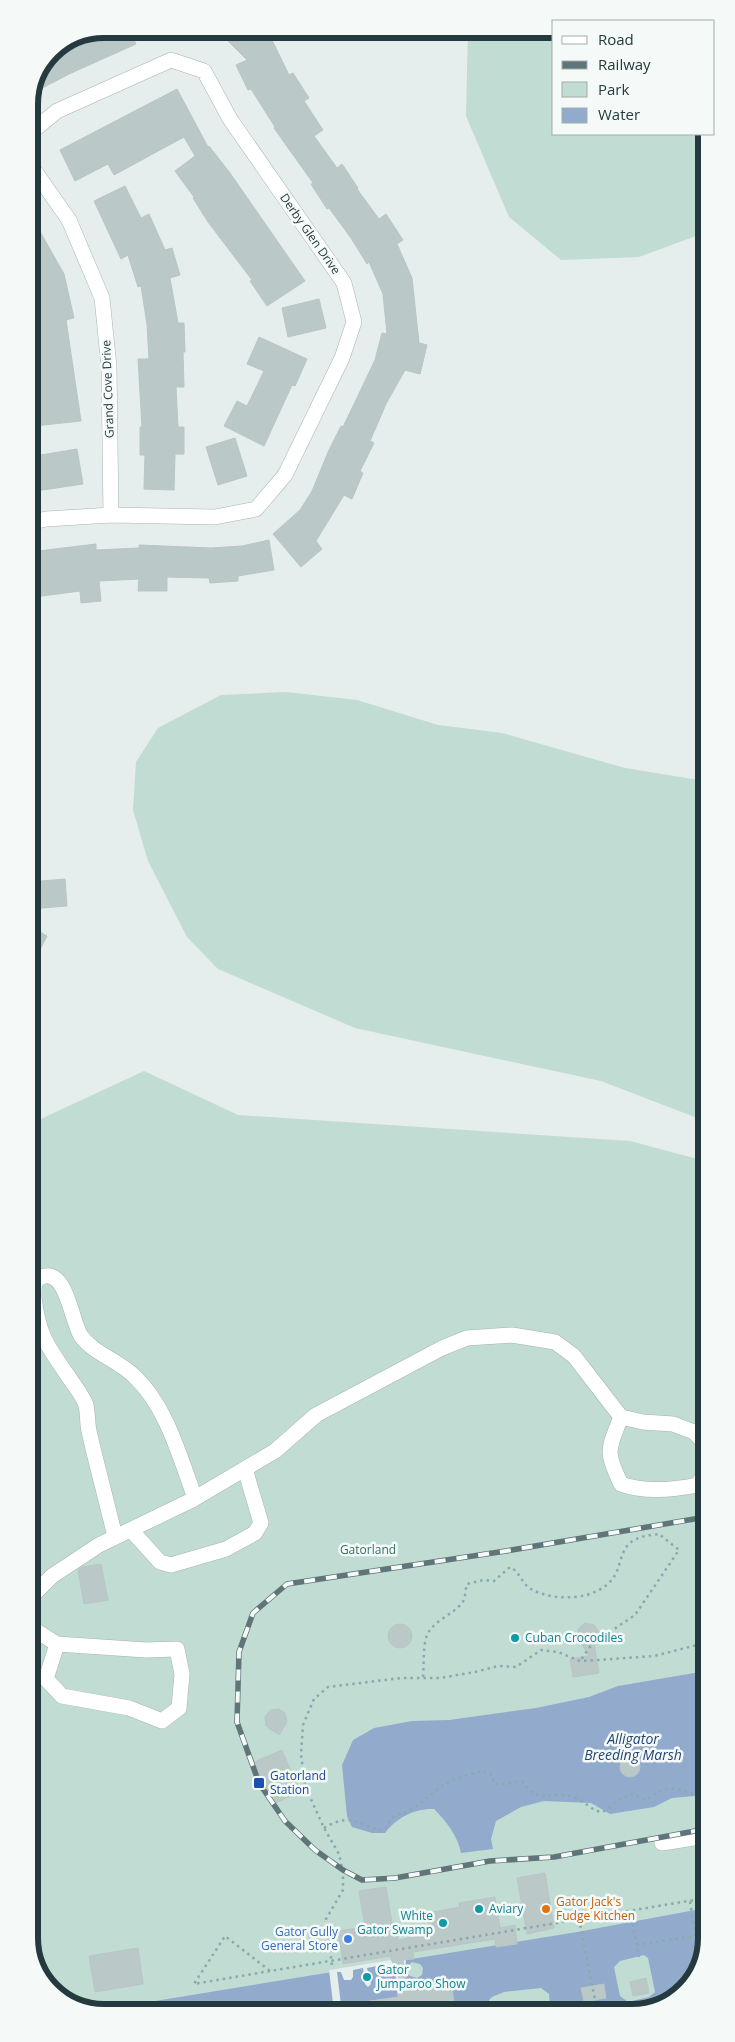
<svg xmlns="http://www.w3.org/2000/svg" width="735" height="2042" font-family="'Open Sans',sans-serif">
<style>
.green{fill:#c0dcd3}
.water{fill:#92abcd;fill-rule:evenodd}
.pier{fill:#e5eded;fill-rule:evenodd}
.building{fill:#bac8c7;stroke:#b8c6c6}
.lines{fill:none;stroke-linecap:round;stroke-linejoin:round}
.minor-casing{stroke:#a8b4b5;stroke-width:16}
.path{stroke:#88aaae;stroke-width:2.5;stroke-dasharray:2.5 4;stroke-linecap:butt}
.minor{stroke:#fff;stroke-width:15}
.rail-casing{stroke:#607579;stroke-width:5.5}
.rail{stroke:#f5faf9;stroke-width:4;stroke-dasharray:11;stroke-linecap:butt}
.culture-dot{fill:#0f9aa8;stroke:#f5faf9;stroke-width:2}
.transit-dot{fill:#1a4fb4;stroke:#f5faf9;stroke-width:2}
.food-dot{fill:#e8710a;stroke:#f5faf9;stroke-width:2}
.shop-dot{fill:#3f7fe0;stroke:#f5faf9;stroke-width:2}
.labels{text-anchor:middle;stroke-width:5;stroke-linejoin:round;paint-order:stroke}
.street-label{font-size:12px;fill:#253a3e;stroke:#f5faf9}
.park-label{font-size:12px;fill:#337165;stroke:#f5faf9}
.culture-label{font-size:12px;fill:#0d838f;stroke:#f5faf9;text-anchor:start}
.transit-label{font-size:12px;fill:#164399;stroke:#f5faf9;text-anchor:start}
.food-label{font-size:12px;fill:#c56008;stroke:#f5faf9;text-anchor:start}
.shop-label{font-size:12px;fill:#366cbe;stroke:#f5faf9;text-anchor:end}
.water-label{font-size:14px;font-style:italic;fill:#244675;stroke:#f5faf9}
.rim{fill:none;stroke:#253a3e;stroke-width:6}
</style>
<rect width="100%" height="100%" fill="#e5eded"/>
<path class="green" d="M468 29H554V134H704V233L639 257 561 260 509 217 466 116Z
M286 692 357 700 438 725 502 733 625 768 705 781V1121L601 1081 355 1028 218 969 187 937 148 861 133 810 136 762 158 728 221 695Z
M144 1071 238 1115 630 1141 705 1161 706 1939 691 1984 651 2011 98 2013 54 1995 31 1958 30 1124Z"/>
<path class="water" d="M706 1671V1795L672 1798 654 1807 610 1814 591 1803 544 1801 521 1807 496 1821 491 1839 493 1849 461 1853C458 1836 446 1821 434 1809 415 1808 396 1818 385 1833H372L352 1827 347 1816 342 1765 353 1740 374 1728 412 1721 449 1720 536 1708 589 1697 618 1686Z
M706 1908V1939L691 1984 651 2011H548L550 2007 549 1994 541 1988 504 1992 492 1997 489 2000 488 2011 98 2013 94 2011 577 1932ZM644 1955 648 1958 655 1992 649 1997 628 2002 620 1996 614 1967 620 1961ZM412 1962 420 1964 423 1968 422 1975 417 1978 410 1976C406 1971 407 1966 412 1962Z"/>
<path class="pier" d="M391 1960 392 1962 406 1960 405 1969 411 2012H334L329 1970ZM377 1966 380 1974 385 1977 396 1975 398 1997 341 2005 337 1972H341L344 1980H351L353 1977V1970L363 1968 365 1984 368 1987 371 1984 367 1968Z"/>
<path class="building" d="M104 29H163V32L134 40 136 44 69 74 31 94 51 50Z
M216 29H261L271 38 289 75 293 73 309 98 304 101 323 130 314 136 337 168 342 164 358 188 357 189 379 219 386 214 403 240 397 244 412 278 419 343 427 345 420 374 405 370 386 404 370 441 374 443 360 471 363 473 352 499 344 495 316 541 322 549 301 567 273 534 300 510 312 491 329 450 341 426 343 427 375 360 382 333 387 334 383 294 369 262 367 264 351 238 329 208 327 209 311 184 313 183 274 128 275 127 251 89 248 90 236 65 247 60Z
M177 89 208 147 209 146 230 173 305 281 267 306 250 281 252 280 208 222 193 198 194 197 175 171 195 156 184 137 114 175 108 164 75 181 60 150Z
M125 186 141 218 149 214 165 250 172 248 180 275 170 278 178 323H184L185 352H183L184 387H176L178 427H184V454H175L174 490 144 489 145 455H140V427H142L138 359H149L147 324 141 286 138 287 128 255 121 259 94 201Z
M29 212 64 274 74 318 66 320 81 421 34 426 29 385V352L37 351 34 328 29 329V283L36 282 29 270Z
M319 299 326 328 288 337 282 308Z
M259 337 307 359 295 386 292 385 264 446 224 426 237 401 247 406 264 371 247 364Z
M235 438 247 476 218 485 206 447Z
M77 449 83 484 29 492V457Z
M269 540 274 570 238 576V581L210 583 209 578 167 577V591H138L139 579 99 581 101 601 81 603 80 591 34 597 30 571V552L96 544V550L139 548V545L211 548 242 546Z
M65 879 67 906 30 909V882Z
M30 926 47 936 30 969Z
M101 1564 108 1600 84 1604 78 1570 82 1567Z
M585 1623 594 1625 599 1632 597 1641 594 1643 599 1673 573 1677 570 1659 589 1656 577 1637 579 1628Z
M388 1636a12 12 0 1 1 24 0a12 12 0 1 1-24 0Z
M279 1709 285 1713 287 1722 279 1735 266 1726 265 1717 270 1710Z
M282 1750 300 1792 271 1805 252 1763Z
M620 1767a10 10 0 1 1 20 0a10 10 0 1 1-20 0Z
M545 1873 554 1928 527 1934 517 1878Z
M386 1887 392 1923H395L398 1940 431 1934 427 1913 460 1907 459 1903 495 1897 500 1928 515 1925 517 1944 496 1947 495 1939 413 1952 414 1959 403 1960 407 1989 404 1990 390 1956 343 1964 338 1931 365 1927 359 1891Z
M138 1948 143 1984 95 1992 89 1956Z
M646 1978 649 1993 633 1996 630 1982Z
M604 1984 606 1998 584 2002 581 1988Z
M452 1987 455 2011 345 2012 344 2005 398 1997V1992Z"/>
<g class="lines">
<defs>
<path id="minor" d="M29 134 57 111 171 60 204 71 230 119 344 283 354 322 342 358 285 475 256 509 215 517 111 515 46 519 29 523
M29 163 69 220 102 298 109 367 111 515
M621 1417C608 1450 605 1451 621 1484 645 1493 673 1490 698 1485L706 1469
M131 1530 160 1562 171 1565 226 1549 255 1533 261 1523 245 1469
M115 1537C107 1502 97 1467 89 1431 87 1422 88 1413 86 1405 82 1394 74 1385 68 1376 47 1346 38 1334 34 1297 34 1290 33 1281 41 1277 67 1267 71 1321 81 1336 94 1354 120 1361 135 1377 167 1407 180 1458 195 1498
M31 1597 52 1576 99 1545 192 1500 275 1451 316 1415 442 1348 467 1338 512 1335 555 1342 574 1356 621 1417 643 1422 673 1424 694 1432 706 1445
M31 1633 38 1632 57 1644 146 1650 177 1649 182 1674 179 1708 162 1721 129 1708 62 1696 46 1679 57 1644
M662 1843 706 1836"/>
</defs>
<use href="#minor" class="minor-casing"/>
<path class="path" d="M423 1677C424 1664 423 1650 426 1638 431 1621 453 1615 462 1603 466 1598 465 1590 467 1584L483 1580 494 1581 510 1567C520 1572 522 1584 531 1589 553 1602 597 1601 613 1578 620 1569 620 1555 627 1546 634 1537 648 1535 659 1534L679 1550 635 1615 592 1644 580 1661
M324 1828C331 1824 339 1820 348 1820 360 1821 371 1830 384 1830 397 1807 397 1819 414 1808 424 1802 432 1793 442 1786 453 1779 469 1774 483 1771L492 1775 494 1783C502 1787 513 1781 523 1782 539 1807 552 1788 576 1798 586 1802 593 1812 603 1812L620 1799 633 1794 646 1800C651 1797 657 1792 663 1790 675 1785 689 1796 702 1794L706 1789
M630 1911 639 1957
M579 1919 596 2005
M637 1945 695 1936 690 1901
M332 1965 326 1919 343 1890V1872L339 1854 324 1828 305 1786 301 1754 303 1725 314 1699 328 1687 401 1678H440L475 1672 498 1666 516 1667 541 1650 558 1652 580 1661 599 1660 654 1656 701 1644 706 1639
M270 1971 194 1984 225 1936 270 1971 706 1898"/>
<use href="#minor" class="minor"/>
<defs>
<path id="rail" d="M706 1517 506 1551 287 1584 253 1613 239 1652 237 1722 259 1783 285 1821 315 1850 343 1870 362 1880 395 1878 490 1861 554 1857 706 1829"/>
</defs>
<use href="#rail" class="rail-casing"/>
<use href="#rail" class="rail"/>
</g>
<g class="culture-dot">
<circle cx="515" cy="1638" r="5"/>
<circle cx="479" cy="1909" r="5"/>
<circle cx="443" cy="1923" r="5"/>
<circle cx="367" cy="1977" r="5"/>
</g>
<rect class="transit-dot" x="253" y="1777" width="12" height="12" rx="2.5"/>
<circle class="food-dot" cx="546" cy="1909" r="5"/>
<circle class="shop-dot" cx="348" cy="1939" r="5"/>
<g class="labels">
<g class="street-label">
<text transform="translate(310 234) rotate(55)" y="4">Derby Glen Drive</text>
<text transform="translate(108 389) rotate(-92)" y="4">Grand Cove Drive</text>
</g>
<g class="park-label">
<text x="368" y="1554">Gatorland</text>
</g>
<g class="culture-label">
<text x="525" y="1642">Cuban Crocodiles</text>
<text x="489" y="1913">Aviary</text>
<text x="433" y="1920" text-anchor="end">White<tspan x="433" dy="14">Gator Swamp</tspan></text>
<text x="377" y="1974">Gator<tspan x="377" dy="14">Jumparoo Show</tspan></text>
</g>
<g class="transit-label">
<text x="270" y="1780">Gatorland<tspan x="270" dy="14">Station</tspan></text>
</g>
<g class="food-label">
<text x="556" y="1906">Gator Jack's<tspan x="556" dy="14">Fudge Kitchen</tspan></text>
</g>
<g class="shop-label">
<text x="338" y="1936">Gator Gully<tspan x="338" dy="14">General Store</tspan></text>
</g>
<g class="water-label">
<text x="633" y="1744">Alligator<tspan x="633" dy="16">Breeding Marsh</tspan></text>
</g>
</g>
<path d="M0 0H735V2042H0ZM104 38H632A66 66 0 0 1 698 104V1938A66 66 0 0 1 632 2004H104A66 66 0 0 1 38 1938V104A66 66 0 0 1 104 38Z" fill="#f5faf9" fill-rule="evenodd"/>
<path class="rim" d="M104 38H632A66 66 0 0 1 698 104V1938A66 66 0 0 1 632 2004H104A66 66 0 0 1 38 1938V104A66 66 0 0 1 104 38Z"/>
<rect x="552" y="20" width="162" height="115" fill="#f5faf9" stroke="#a2adae"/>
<rect x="562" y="36" width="25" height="8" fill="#ffffff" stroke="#a2adae"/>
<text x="598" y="45" font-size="15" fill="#253a3e">Road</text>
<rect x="562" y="61" width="25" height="8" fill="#607579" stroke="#a2adae"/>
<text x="598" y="70" font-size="15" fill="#253a3e">Railway</text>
<rect x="562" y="82" width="25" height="15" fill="#c0dcd3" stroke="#a2adae"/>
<text x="598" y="95" font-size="15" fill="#253a3e">Park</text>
<rect x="562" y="108" width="25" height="15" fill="#92abcd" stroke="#a2adae"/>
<text x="598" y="120" font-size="15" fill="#253a3e">Water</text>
</svg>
